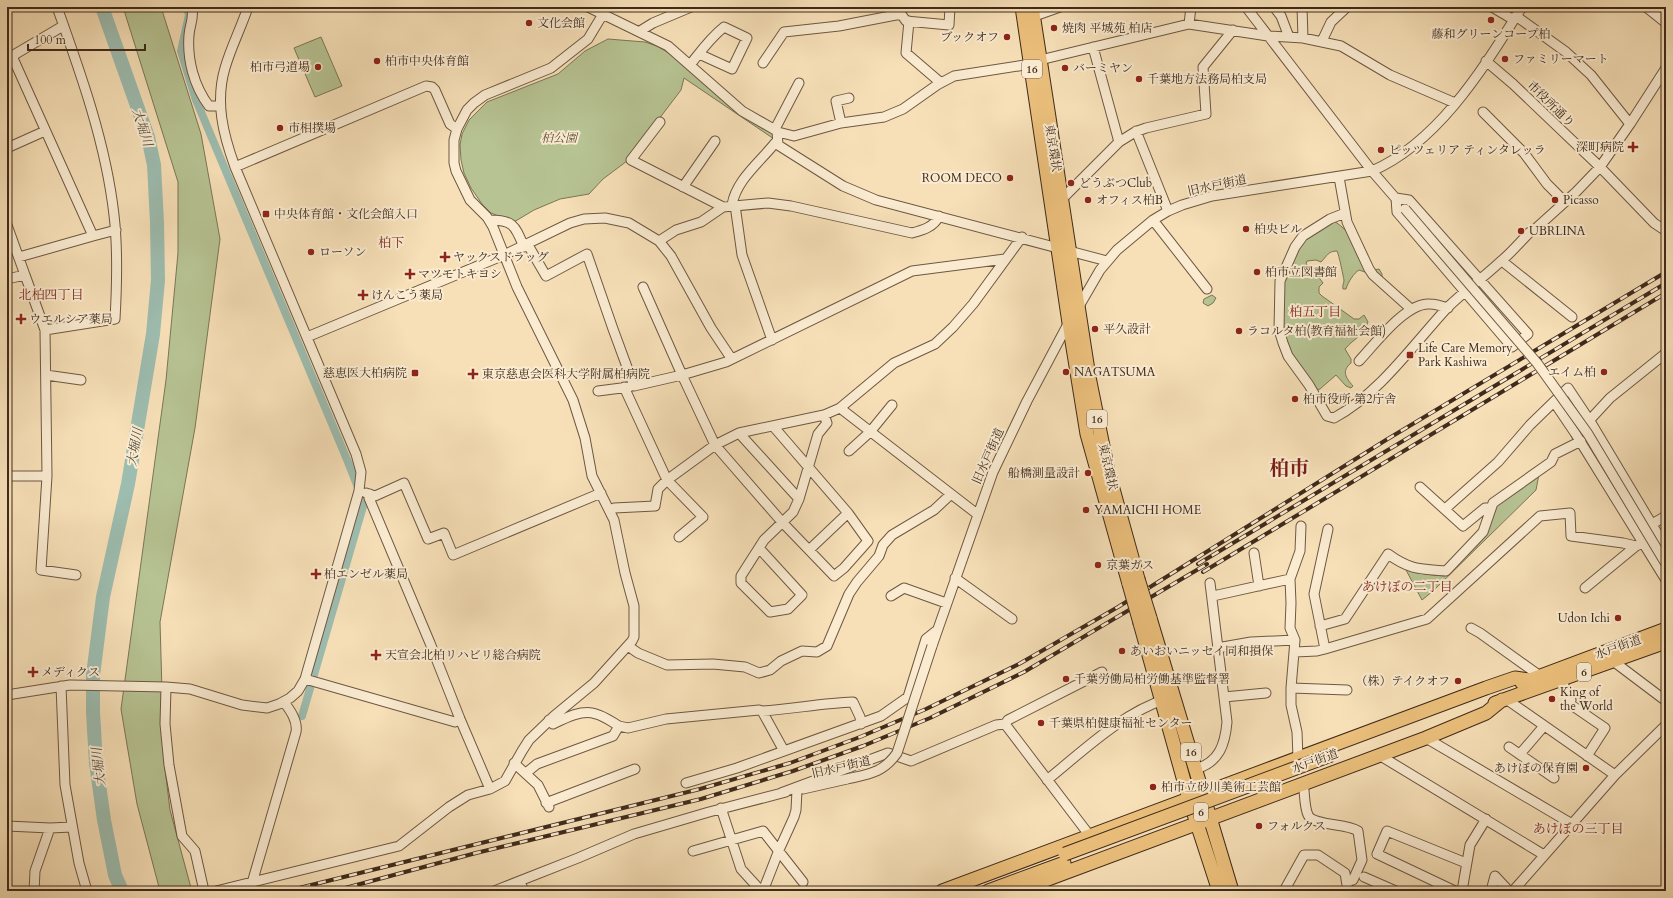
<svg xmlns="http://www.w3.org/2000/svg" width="1673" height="898" font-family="Cardo,'Noto Serif JP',serif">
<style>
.green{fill:#b7c393;stroke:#7b7657}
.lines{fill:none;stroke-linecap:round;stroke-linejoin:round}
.canal{stroke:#9dbdb0;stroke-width:8}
.river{stroke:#9dbdb0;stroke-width:14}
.minor-casing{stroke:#6d5842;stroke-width:11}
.highway-casing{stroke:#3f2a1b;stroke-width:15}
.minor{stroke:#faebd1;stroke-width:9}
.highway{stroke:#ecc07c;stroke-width:13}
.rail-casing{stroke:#3f2a1b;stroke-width:4}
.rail{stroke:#faebd1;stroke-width:2.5;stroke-dasharray:8;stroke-linecap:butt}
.minor-bridge-casing{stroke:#6d5842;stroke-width:11;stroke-linecap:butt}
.highway-bridge-casing{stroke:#3f2a1b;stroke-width:15;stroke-linecap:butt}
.minor-bridge{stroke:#faebd1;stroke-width:9}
.highway-bridge{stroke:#ecc07c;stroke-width:13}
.poi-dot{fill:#8f2418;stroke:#faebd1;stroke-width:1.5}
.labels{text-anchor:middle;stroke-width:4;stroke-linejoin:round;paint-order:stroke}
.shield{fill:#faebd1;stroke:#776452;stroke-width:1}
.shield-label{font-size:11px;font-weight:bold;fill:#3f2a1b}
.poi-label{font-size:12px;fill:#3f2a1b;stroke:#faebd1;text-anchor:start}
.street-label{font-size:12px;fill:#3f2a1b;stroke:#faebd1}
.park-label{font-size:12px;font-style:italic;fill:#5d5039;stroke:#faebd1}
.water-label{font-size:13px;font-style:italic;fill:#564f40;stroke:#faebd1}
.neighbourhood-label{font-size:13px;fill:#7a1f14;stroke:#faebd1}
.town-label{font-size:20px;font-weight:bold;fill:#7a1f14;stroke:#faebd1}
</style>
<rect width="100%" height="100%" fill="#f7e0b8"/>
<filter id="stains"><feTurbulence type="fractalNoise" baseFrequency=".005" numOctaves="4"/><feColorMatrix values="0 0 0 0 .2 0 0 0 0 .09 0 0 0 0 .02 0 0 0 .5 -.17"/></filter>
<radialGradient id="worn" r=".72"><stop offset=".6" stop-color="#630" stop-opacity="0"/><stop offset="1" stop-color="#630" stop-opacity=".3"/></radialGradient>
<path class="green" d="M123 7H161L201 134 220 239 195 428 160 622 164 760 170 810 191 888 182 891H160L137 804 121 709 166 380 178 253V182Z
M321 37 342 86 315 97 294 48Z
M608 39 645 42 657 46 672 55 740 115 774 134V139L684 78 681 90 627 161 603 179 589 194 560 199 534 210 514 222 491 213 482 204 471 188 464 173 461 160 460 145 462 134 469 120 487 102 558 74 585 51Z
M1334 221C1351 231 1363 254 1374 270L1379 269 1382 274V278L1359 270C1354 273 1348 282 1346 289H1343C1342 285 1344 284 1344 280 1343 275 1339 255 1337 251 1328 251 1327 256 1321 262L1316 260 1307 261 1306 264 1314 271 1323 283 1319 287V293L1322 296 1354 319H1359L1364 315 1368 322C1362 338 1355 337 1345 349L1351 359V363C1341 371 1346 378 1353 386L1351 388 1346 386 1336 375 1320 389 1315 390 1286 348 1281 317 1283 285 1296 253 1306 239Z
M1212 295 1216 298 1213 303 1208 306 1203 303 1204 299Z
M1539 474 1536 490 1433 591 1422 600 1406 570 1416 573 1444 576 1449 574 1488 531 1497 505Z"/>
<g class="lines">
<path class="canal" d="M187 7 189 15 181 51 196 100 348 462 364 503 302 716"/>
<path class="river" d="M102 7 148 137 154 165 157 222 158 280 153 334 128 484 103 597 93 675V712L96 763 104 820 115 875 122 891"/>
<defs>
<path id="minor" d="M192 7C194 20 190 23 189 35 187 60 194 86 209 106H220
M588 7 668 46 742 111 777 131 778 145 843 186 876 200 1107 261
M1246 7 1372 171 1398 201
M1274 7 1281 16 1289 37
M1302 7 1303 38
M1492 7 1514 20
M1646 7 1666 23
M1516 16 1566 52 1591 75 1630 124
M1029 18 1060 7
M909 21 906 53 941 83
M1189 24 1191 7
M640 31 653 23 691 7
M1322 41 1331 22 1347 7
M1093 47 1119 142
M12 56 63 26
M7 58 12 56 93 236 116 230
M1040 60 1189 24 1268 36 1303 38 1341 46 1390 75 1455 103
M1486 61 1513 84 1600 167 1654 223 1666 231
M763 63 784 32 839 26 901 14 906 21 949 25 950 7
M690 65C701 51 710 38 724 27L747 38 732 69 699 54
M1483 112 1524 153 1547 184 1565 202
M660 122 631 160 723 207
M841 123 836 101 849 98
M775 129 799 83
M1136 131 1168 211
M778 132 794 136 841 123 884 117 903 109 937 85 954 76 1031 64
M7 148 45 131
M235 167 426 86 432 87 435 90 450 124 457 129
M1339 177 1347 222 1369 269 1373 275 1411 309
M683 187 715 141
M1396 198 1409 200 1528 334 1512 347 1397 212Z
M1061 200 1119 142 1135 132 1146 128 1206 114 1203 67 1233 30
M732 205C736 180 760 162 775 143L778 145
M735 205 742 255 772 340
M1345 213 1330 219 1303 236 1295 247 1280 281 1279 330 1283 343 1288 356 1309 385 1327 416 1334 418C1380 393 1412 346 1447 308 1464 291 1483 278 1500 262 1511 253 1520 242 1530 232L1534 230 1576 192 1600 167 1630 124 1666 68
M490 220C514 220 515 226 524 247
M1153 220 1207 289
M7 225 25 275
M659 241 676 230 701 222 723 207 768 203 791 206 912 233C923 230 934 227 939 216
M528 245 546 276 587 254 613 329 634 386 682 375 715 445 782 522 834 576 844 568 868 541 848 513 773 426
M19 257 93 236
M1502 261 1572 317
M7 279 25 275 45 330 47 476 41 570 76 575
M643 287 682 375 726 362 912 271 1005 259
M1078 308 1100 270 1117 250 1153 220 1168 211 1182 205 1212 196 1372 171C1439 142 1484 67 1522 7
M45 330 115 319C117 284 118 249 114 215 106 144 81 74 57 7
M307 337 504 255 570 223 584 219 605 218 629 223 659 241 671 256 711 328 731 358
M1359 361C1375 344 1406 302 1430 304 1436 304 1442 306 1448 308
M46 375 81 380
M598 391 629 387
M1554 402 1575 433 1666 580
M840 408 977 514
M1586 424 1610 398 1666 353
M739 433 799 499
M849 451 870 432 892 405
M7 476H47
M1420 487 1463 526 1485 508H1491
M366 493 375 496 404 483 428 539 444 533 453 555 601 493
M370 494 369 498 430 643 460 719 490 789
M1445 509 1498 462 1530 425 1568 388 1590 421 1666 548
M610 510 614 508 655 506 658 489 667 480 624 387
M1652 524 1666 516
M679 537 703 517 667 480 715 445 739 433 824 415 840 408 894 363 935 344 953 327 973 304 1022 237
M759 548 802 595 788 609 770 612 741 583V576L764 540 793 512 799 499 818 434 827 423 824 415
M809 550 848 513
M1254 553 1259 586
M955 578 1012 619
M1585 588 1636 546
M891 596 904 588 946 603
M1213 596 1290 579
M1320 626 1345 619 1388 554C1410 570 1420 569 1446 571L1483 532 1493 503 1551 462 1555 454 1581 441
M1471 628 1480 633 1540 676
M628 646 638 653 667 665 713 664 745 667 759 673 770 670 781 661 802 651 817 652 827 646 849 594 857 582 879 556 883 545 892 535 934 510 950 495
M932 646 993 472 1027 401 1069 322
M1217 648 1251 642 1295 640
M1325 649 1314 594 1328 529
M1295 652 1317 651 1325 649 1427 619 1540 516 1570 513 1571 536 1623 543 1636 546 1643 543
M1613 661 1666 701
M305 679 455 722 460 719
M1561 680 1571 700 1570 704 1605 728 1587 756
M61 686 65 785 79 863 87 891
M166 687 165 724 169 765 182 836 195 851 204 891
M1291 688 1347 690
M7 695 70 685 166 687 190 689 242 705 267 708 279 704 290 698 298 691 305 679 359 491 361 472 356 454 235 167C223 134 215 102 225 68 231 47 241 28 248 7
M1224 697 1266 693
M1506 699 1615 775
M762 711C793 709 823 703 853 702L860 717 861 724
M549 720 553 724C565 718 582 709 596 714 604 716 612 722 619 726
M1005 724 1008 720 1102 672
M1426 738 1572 824
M1509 747 1554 778
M1520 754 1544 726
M1379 755 1544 855
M1298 758 1297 732 1291 705V688L1295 640 1290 628 1291 603 1290 579 1300 551 1301 526
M514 763 538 785 549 807
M1196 769C1219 762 1225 745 1227 722L1210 583
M526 773 537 764 613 736 619 726 628 728 666 719 759 710 762 711 784 751
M1047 780C1083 751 1122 713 1166 699
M686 783 737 768 881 716 908 697 926 639 936 631
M1303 783C1305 793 1304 806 1308 815 1313 826 1347 823 1358 831L1362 860 1353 880 1347 881
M803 789 847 779
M781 793 888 753 911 761 996 725 1005 724 1090 836
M546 803 635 769
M721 808 741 869 761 891
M7 826 50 828 72 827
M693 851 763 831 803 882
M1364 877 1396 891
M520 882 524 891
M34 891 35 871 50 828
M216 891 399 846 449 807 468 795 490 789 505 781 522 751 529 740 554 716 594 683 632 641 634 637V606L625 573 614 520 592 476 585 438 573 400 517 287 493 227 487 217 470 200 456 171 454 163V140L457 129 467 110 474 103 485 95 551 68 588 39 603 14
M253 891 252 883 296 732C298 721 290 710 284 702
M494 891 578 858 634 834 709 812 786 792
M763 891 779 850 794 817 796 810 797 790
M1284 891 1304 855H1318L1345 873 1348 891
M1455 891 1377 854 1387 831 1466 863
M1462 891 1470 845 1486 819
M1491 891 1495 876 1509 891
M1513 891 1615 775 1666 725"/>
<path id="highway" d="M1022 7 1069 323 1087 434 1129 584
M1032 7 1089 377 1108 471 1138 579
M1150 618 1232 891
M1140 623 1189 799 1219 891
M1522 683 1666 629
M1495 703 1666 642
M942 891 1486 688 1515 678 1530 680
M988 891 1064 863
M1016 891 1426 738 1486 713 1502 700"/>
</defs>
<use href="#minor" class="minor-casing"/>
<use href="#highway" class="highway-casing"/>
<use href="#minor" class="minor"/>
<use href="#highway" class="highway"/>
<defs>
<path id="rail" d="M1198 564 1666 283
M1203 572 1666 293
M287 891 700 789 790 763 860 737 926 709 1019 664 1118 607 1386 440 1666 272
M334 891 476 853 701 799 793 771 863 746 930 718 1024 672 1207 564"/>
</defs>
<use href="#rail" class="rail-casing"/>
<use href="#rail" class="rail"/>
<defs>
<path id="minor-bridge" d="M1405 209 1537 363 1588 434 1666 564
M847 779C869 774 883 773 897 753L932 646"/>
<path id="highway-bridge" d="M1138 579 1150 618
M1129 584 1140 623
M1065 854 1331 755"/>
</defs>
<use href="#minor-bridge" class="minor-bridge-casing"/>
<use href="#highway-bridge" class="highway-bridge-casing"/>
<use href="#minor-bridge" class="minor-bridge"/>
<use href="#highway-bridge" class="highway-bridge"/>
</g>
<g class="poi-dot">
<circle cx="1491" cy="20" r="4"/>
<circle cx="529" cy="23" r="4"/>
<circle cx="1054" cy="28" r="4"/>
<circle cx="1007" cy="37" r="4"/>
<circle cx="1505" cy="59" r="4"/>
<circle cx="377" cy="61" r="4"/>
<circle cx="318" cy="67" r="4"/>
<circle cx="1065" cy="68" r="4"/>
<circle cx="1139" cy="79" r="4"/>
<circle cx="280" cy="128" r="4"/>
<path d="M1631 141h4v4h4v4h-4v4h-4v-4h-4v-4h4z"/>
<circle cx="1381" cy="150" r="4"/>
<circle cx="1010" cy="178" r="4"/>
<circle cx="1071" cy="183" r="4"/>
<circle cx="1088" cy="200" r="4"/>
<circle cx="1555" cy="200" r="4"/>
<rect x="262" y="210" width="8" height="8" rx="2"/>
<circle cx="1246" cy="229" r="4"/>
<circle cx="1521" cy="231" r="4"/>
<circle cx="311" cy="252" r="4"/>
<path d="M443 251h4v4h4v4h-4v4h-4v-4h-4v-4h4z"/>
<circle cx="1257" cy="272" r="4"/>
<path d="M408 268h4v4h4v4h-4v4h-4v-4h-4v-4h4z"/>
<path d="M361 289h4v4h4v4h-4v4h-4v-4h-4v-4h4z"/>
<path d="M19 313h4v4h4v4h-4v4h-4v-4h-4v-4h4z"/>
<circle cx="1095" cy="329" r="4"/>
<circle cx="1239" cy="331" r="4"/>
<rect x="1406" y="351" width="8" height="8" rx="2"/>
<circle cx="1066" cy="372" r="4"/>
<circle cx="1604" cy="372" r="4"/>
<rect x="411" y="369" width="8" height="8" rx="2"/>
<path d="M471 368h4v4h4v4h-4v4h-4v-4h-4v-4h4z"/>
<circle cx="1295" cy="399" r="4"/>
<circle cx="1088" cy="473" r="4"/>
<circle cx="1086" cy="510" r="4"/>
<circle cx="1098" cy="565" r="4"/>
<path d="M314 568h4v4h4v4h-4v4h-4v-4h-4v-4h4z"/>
<circle cx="1618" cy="618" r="4"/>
<circle cx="1122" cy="651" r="4"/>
<path d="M374 649h4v4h4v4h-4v4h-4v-4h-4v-4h4z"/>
<path d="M31 666h4v4h4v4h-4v4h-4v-4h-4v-4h4z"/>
<circle cx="1066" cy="679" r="4"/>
<circle cx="1458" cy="681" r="4"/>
<circle cx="1552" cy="699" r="4"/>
<circle cx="1041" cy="723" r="4"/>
<circle cx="1586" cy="768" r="4"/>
<circle cx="1153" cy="787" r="4"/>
<circle cx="1259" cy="826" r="4"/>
</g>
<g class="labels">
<g class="shield">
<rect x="1022" y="60" width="20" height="18" rx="3"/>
<rect x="1087" y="410" width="20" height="18" rx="3"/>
<rect x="1577" y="663" width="14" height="18" rx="3"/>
<rect x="1181" y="743" width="20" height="18" rx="3"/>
<rect x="1194" y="803" width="14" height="18" rx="3"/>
</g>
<g class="shield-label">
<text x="1032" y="73">16</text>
<text x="1097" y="423">16</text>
<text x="1584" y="676">6</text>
<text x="1191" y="756">16</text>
<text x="1201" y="816">6</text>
</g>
<g class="poi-label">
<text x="537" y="27">文化会館</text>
<text x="1062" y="32">焼肉 平城苑 柏店</text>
<text x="1491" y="38" text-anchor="middle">藤和グリーンコープ柏</text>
<text x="999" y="41" text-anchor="end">ブックオフ</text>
<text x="1513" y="63">ファミリーマート</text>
<text x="385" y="65">柏市中央体育館</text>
<text x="310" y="71" text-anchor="end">柏市弓道場</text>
<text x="1073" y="72">バーミヤン</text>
<text x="1147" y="83">千葉地方法務局柏支局</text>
<text x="288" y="132">市相撲場</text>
<text x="1624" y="151" text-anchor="end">深町病院</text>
<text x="1389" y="154">ピッツェリア ティンタレッラ</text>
<text x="1002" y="182" text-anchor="end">ROOM DECO</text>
<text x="1079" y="187">どうぶつClub</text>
<text x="1096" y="204">オフィス柏B</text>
<text x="1563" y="204">Picasso</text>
<text x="274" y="218">中央体育館・文化会館入口</text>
<text x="1254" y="233">柏央ビル</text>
<text x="1529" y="235">UBRLINA</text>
<text x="319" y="256">ローソン</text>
<text x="453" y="261">ヤックスドラッグ</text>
<text x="1265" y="276">柏市立図書館</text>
<text x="418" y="278">マツモトキヨシ</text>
<text x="371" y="299">けんこう薬局</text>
<text x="29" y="323">ウエルシア薬局</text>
<text x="1103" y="333">平久設計</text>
<text x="1247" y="335">ラコルタ柏(教育福祉会館)</text>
<text x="1418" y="352">Life Care Memory<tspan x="1418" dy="14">Park Kashiwa</tspan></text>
<text x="1074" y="376">NAGATSUMA</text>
<text x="1596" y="376" text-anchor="end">エイム柏</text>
<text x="407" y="377" text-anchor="end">慈恵医大柏病院</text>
<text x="482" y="378">東京慈恵会医科大学附属柏病院</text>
<text x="1303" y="403">柏市役所 第2庁舎</text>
<text x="1080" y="477" text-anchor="end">船橋測量設計</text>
<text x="1094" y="514">YAMAICHI HOME</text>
<text x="1106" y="569">京葉ガス</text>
<text x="324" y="578">柏エンゼル薬局</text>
<text x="1610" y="622" text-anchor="end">Udon Ichi</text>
<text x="1130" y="655">あいおいニッセイ同和損保</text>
<text x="385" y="659">天宣会北柏リハビリ総合病院</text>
<text x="41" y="676">メディクス</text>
<text x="1074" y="683">千葉労働局柏労働基準監督署</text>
<text x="1450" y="685" text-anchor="end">（株）テイクオフ</text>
<text x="1560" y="696">King of<tspan x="1560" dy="14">the World</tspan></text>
<text x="1049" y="727">千葉県柏健康福祉センター</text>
<text x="1578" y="772" text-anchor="end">あけぼの保育園</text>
<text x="1161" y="791">柏市立砂川美術工芸館</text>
<text x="1267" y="830">フォルクス</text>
</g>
<g class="street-label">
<text transform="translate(1551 104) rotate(44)" y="4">市役所通り</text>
<text transform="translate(1053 148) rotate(81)" y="4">東京環状</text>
<text transform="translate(1217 185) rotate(-12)" y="4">旧水戸街道</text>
<text transform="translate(988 456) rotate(-66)" y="4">旧水戸街道</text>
<text transform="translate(1108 467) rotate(77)" y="4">東京環状</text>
<text transform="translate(1618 647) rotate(-20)" y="4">水戸街道</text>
<text transform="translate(1315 761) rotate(-20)" y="4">水戸街道</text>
<text transform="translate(841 767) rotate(-13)" y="4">旧水戸街道</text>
</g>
<g class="park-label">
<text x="559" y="142">柏公園</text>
</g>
<g class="water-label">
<text transform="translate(143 127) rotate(72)" y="5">大堀川</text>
<text transform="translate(134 447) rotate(-80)" y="5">大堀川</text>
<text transform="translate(98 767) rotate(-97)" y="5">大堀川</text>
</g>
<g class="neighbourhood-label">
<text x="391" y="247">柏下</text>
<text x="51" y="299">北柏四丁目</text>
<text x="1315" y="316">柏五丁目</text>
<text x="1407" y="591">あけぼの二丁目</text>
<text x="1578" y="833">あけぼの三丁目</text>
</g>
<g class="town-label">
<text x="1289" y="475">柏市</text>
</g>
</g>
<rect width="1673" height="898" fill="none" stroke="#f7e0b8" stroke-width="24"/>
<rect x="8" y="8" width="1657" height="882" fill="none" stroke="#3f2a1b" stroke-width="2"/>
<rect x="12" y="12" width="1649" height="874" fill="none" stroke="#3f2a1b"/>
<path d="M28 44v6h117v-6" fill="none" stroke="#3f2a1b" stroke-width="2"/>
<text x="34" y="44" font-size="12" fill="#3f2a1b" stroke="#faebd1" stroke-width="3" paint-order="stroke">100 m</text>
<rect width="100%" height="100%" filter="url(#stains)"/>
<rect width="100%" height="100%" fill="url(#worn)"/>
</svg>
